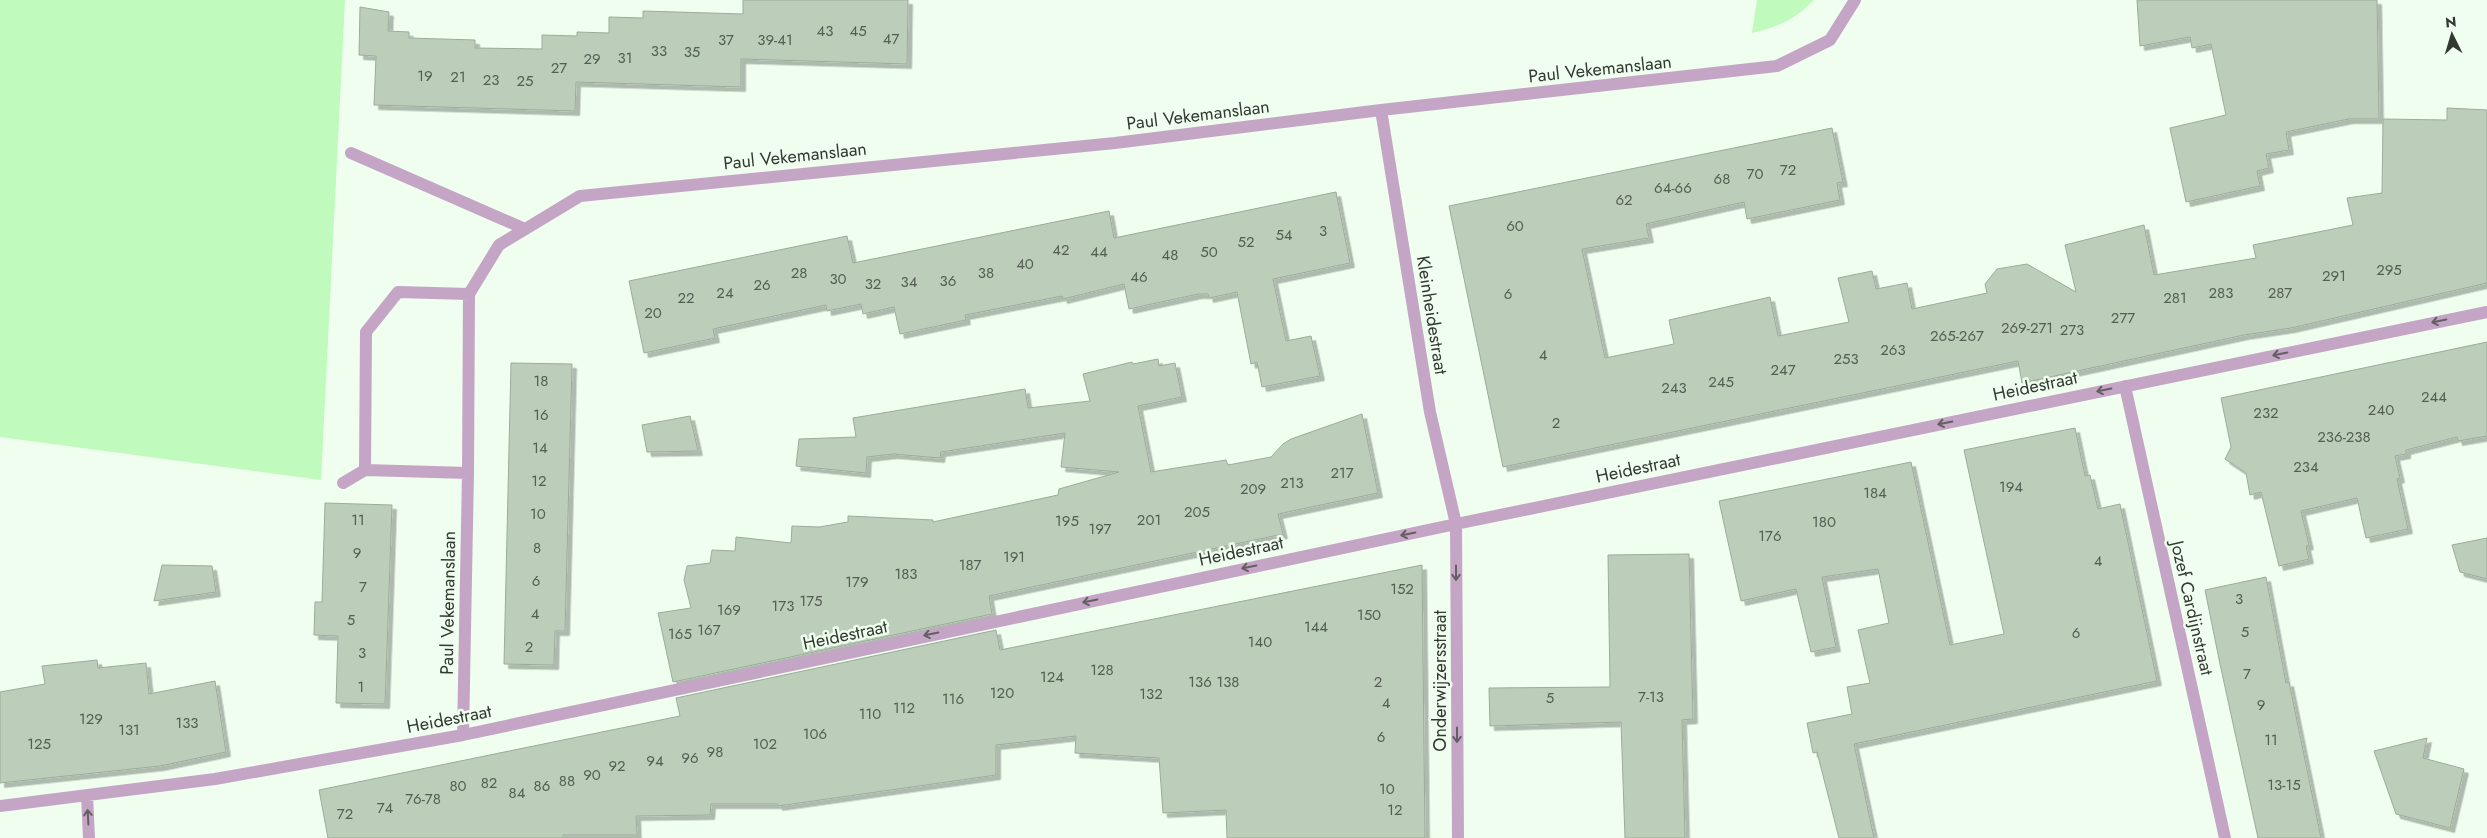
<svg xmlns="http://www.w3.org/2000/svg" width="2487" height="838" font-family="Jost,sans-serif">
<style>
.green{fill:#c1fabd}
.building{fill:#bccdba;stroke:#9bac9a;filter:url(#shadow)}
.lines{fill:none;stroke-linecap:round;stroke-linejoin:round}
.minor{stroke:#c5a5c5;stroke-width:12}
.oneway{stroke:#655f65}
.labels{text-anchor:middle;stroke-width:5;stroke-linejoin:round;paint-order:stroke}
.number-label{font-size:15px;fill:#545e53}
.street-label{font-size:18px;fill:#323931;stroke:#effeee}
</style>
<defs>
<filter id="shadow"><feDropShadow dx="4.5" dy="4.5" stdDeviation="0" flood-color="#0004"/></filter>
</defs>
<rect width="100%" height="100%" fill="#effeee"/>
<path class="green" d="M0 0H345L321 480 0 437Z
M1757 0H1814C1794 20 1780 26 1752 33Z"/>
<path class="building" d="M743 0H908L907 64 741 59V87L576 82 575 111 374 105 376 56 359 55 360 7 389 12 388 31 409 32V38L475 40V48L542 49V35L577 36V32L609 33V17L643 18V11L743 14Z
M2137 0H2377L2379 119H2349L2286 132 2289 150 2266 154 2269 168 2257 171 2260 186 2186 202 2170 128 2226 115 2211 44 2192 48 2190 37 2140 46Z
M2447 108 2487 110V283L2291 328 2244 335 2022 383 2018 361 1503 467 1449 206 1832 128 1843 182 1837 183 1840 200 1747 219 1744 202 1646 224 1649 238 1582 249 1605 358 1674 344 1669 320 1770 297 1778 336 1849 322 1838 278 1872 271 1876 289 1907 283 1912 309 1987 293 1985 284 1997 269 2027 264 2076 292 2065 245 2144 225 2154 275 2256 258 2253 245 2353 225 2347 198 2382 193 2383 119 2447 120Z
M1336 192 1350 263 1273 279 1286 341 1311 336 1320 376 1262 387 1257 362 1251 364 1237 292 1209 298 1208 294H1198L1129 309 1124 284 1063 299 1062 296 965 315 966 320 900 334 894 307 863 314 861 304 827 311 826 305 713 329 715 338 644 353 629 281 847 236 853 263 1109 211 1114 238Z
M2487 342V436L2458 441 2457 437 2406 450V454L2395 456 2400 478 2397 479 2408 529 2366 538 2357 498 2301 511 2309 545 2306 546 2309 559 2279 566 2261 492 2250 495 2246 473 2225 459 2231 447 2221 398Z
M1158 359 1159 366 1175 363 1182 397 1138 406 1151 472 1226 460 1228 465 1271 457 1283 444 1291 439 1362 414 1378 493 1278 514 1283 534 989 596 992 614 673 682 658 613 691 608 684 580 687 566 710 563 712 550 735 551 736 537 791 543 792 526 819 527 848 522V516L933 520V522L1058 495 1059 489 1119 472 1061 467 1065 433 941 452 940 458 893 454 867 457 866 473 796 466 799 439 856 437 853 418 1025 389 1028 408 1090 401 1083 374 1132 362 1133 364Z
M511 363 572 364 565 631H555L554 665 504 664Z
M690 416 698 451 647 452 642 425Z
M2075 428 2085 476 2090 475 2098 509 2120 504 2157 681 1854 744 1874 838H1839L1817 752 1813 753 1807 723 1852 714 1847 687 1870 683 1858 630 1889 623 1878 569 1822 577 1836 647 1811 652 1796 589 1741 601 1719 501 1911 462 1950 645 2004 634 1964 450Z
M325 503 392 505 385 704 336 703 338 636 314 635 315 602H322Z
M2487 538V579L2460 572 2452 545Z
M1689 554 1693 719 1682 720 1685 838H1625L1621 722 1490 726 1489 688 1610 687 1608 555Z
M162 565 212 566 216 592 154 601Z
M1422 565 1425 838H1227L1226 810 1163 813 1159 758 1075 753 1076 736 996 745V775L778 806V804H711L710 815 636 816 637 835H563V838H328L319 790 680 716 676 698 996 630 1000 650Z
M2266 577 2286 683 2289 682 2321 838H2258L2220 664 2205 590Z
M97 660 98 668 146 663 149 694 215 681 226 752 160 766 0 783V692L45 684 42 666Z
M2427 738 2423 758 2464 769 2450 828 2396 814 2374 751Z"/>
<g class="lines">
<path class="minor" d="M1381 110 1430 412 1456 524 1458 838
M351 153 525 229
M2125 386 2225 838
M365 470 468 473
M343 483 365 470 366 332 398 292 469 294
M463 735 468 473 469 294 499 245 580 196 1115 143 1381 110 1777 66 1830 40 1855 0
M87 795 89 838
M0 806 215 779 463 735 1456 524 2487 312"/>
</g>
<defs><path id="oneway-shaft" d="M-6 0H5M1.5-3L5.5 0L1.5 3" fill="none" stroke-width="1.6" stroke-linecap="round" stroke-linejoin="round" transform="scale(1.25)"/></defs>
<g class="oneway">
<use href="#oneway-shaft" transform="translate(2439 321) rotate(168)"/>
<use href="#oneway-shaft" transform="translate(2280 354) rotate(168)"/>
<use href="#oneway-shaft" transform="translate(2104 390) rotate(168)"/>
<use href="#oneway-shaft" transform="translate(1945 423) rotate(168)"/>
<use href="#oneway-shaft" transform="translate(1408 534) rotate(168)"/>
<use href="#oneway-shaft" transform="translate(1249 567) rotate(168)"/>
<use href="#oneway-shaft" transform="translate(1456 573) rotate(90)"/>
<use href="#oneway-shaft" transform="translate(1090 601) rotate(168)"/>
<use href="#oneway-shaft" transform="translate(931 634) rotate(168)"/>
<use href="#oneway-shaft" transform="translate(1457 735) rotate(90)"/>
<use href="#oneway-shaft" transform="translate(88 817) rotate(-93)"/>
</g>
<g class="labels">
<g class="number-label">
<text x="825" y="36">43</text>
<text x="858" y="36">45</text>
<text x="891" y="44">47</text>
<text x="726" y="45">37</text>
<text x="775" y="45">39-41</text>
<text x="659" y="56">33</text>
<text x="692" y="57">35</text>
<text x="625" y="63">31</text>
<text x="592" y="64">29</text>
<text x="559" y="73">27</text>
<text x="425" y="81">19</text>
<text x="458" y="82">21</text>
<text x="491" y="85">23</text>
<text x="525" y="86">25</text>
<text x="1788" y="175">72</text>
<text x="1755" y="179">70</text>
<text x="1722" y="184">68</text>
<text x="1673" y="193">64-66</text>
<text x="1624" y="205">62</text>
<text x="1515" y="231">60</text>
<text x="1323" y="236">3</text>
<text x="1284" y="240">54</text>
<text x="1246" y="247">52</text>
<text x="1061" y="255">42</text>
<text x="1099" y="257">44</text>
<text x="1209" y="257">50</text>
<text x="1170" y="260">48</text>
<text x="1025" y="269">40</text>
<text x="2389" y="275">295</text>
<text x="799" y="278">28</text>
<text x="986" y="278">38</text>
<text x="2334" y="281">291</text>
<text x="1139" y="282">46</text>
<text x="838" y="284">30</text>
<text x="948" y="286">36</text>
<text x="909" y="287">34</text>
<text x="873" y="289">32</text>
<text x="762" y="290">26</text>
<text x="725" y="298">24</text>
<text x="2221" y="298">283</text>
<text x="2280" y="298">287</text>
<text x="1508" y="299">6</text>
<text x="686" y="303">22</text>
<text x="2175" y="303">281</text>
<text x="653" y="318">20</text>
<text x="2123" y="323">277</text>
<text x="2027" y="333">269-271</text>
<text x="2072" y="335">273</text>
<text x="1957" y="341">265-267</text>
<text x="1893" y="355">263</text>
<text x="1543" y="360">4</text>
<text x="1846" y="364">253</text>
<text x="1783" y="375">247</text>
<text x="541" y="386">18</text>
<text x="1721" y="387">245</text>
<text x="1674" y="393">243</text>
<text x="2434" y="402">244</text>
<text x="2381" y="415">240</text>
<text x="2266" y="418">232</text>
<text x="541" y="420">16</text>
<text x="1556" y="428">2</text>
<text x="2344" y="442">236-238</text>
<text x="540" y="453">14</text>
<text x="2306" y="472">234</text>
<text x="1342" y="478">217</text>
<text x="539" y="486">12</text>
<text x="1292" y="488">213</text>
<text x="2011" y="492">194</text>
<text x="1253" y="494">209</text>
<text x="1875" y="498">184</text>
<text x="1197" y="517">205</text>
<text x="538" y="519">10</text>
<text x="358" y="525">11</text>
<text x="1149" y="525">201</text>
<text x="1067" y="526">195</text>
<text x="1824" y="527">180</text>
<text x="1100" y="534">197</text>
<text x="1770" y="541">176</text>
<text x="537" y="553">8</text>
<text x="357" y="558">9</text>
<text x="1014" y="562">191</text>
<text x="2098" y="566">4</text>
<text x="970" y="570">187</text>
<text x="906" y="579">183</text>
<text x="536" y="586">6</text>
<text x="857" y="587">179</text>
<text x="363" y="592">7</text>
<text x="1402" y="594">152</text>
<text x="2239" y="604">3</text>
<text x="811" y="606">175</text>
<text x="783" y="611">173</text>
<text x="729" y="615">169</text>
<text x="535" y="619">4</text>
<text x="1369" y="620">150</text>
<text x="351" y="625">5</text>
<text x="1316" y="632">144</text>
<text x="709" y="635">167</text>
<text x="2245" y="637">5</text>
<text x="2076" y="638">6</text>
<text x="680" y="639">165</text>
<text x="1260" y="647">140</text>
<text x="529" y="652">2</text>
<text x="362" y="658">3</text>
<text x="1102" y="675">128</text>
<text x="2247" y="679">7</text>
<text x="1052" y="682">124</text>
<text x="1200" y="687">136</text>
<text x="1228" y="687">138</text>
<text x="1378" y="687">2</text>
<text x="361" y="692">1</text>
<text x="1002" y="698">120</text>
<text x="1151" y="699">132</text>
<text x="1651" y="702">7-13</text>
<text x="1550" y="703">5</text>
<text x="953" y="704">116</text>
<text x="1386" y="708">4</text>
<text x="2261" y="710">9</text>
<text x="904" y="713">112</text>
<text x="870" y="719">110</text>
<text x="91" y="724">129</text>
<text x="187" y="728">133</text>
<text x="129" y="735">131</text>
<text x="815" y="739">106</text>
<text x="1381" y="742">6</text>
<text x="2271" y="745">11</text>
<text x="39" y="749">125</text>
<text x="765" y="749">102</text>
<text x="715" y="757">98</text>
<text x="690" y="763">96</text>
<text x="655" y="766">94</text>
<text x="617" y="771">92</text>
<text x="592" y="780">90</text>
<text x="567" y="786">88</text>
<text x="489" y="788">82</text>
<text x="2284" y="790">13-15</text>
<text x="458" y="791">80</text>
<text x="542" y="791">86</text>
<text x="1387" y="794">10</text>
<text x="517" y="798">84</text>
<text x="423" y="804">76-78</text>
<text x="385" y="813">74</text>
<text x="1395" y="815">12</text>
<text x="345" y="819">72</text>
</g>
<g class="street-label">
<text transform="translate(1600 69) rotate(-6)" y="6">Paul Vekemanslaan</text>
<text transform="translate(1198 115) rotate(-7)" y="6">Paul Vekemanslaan</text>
<text transform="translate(795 156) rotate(-6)" y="6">Paul Vekemanslaan</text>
<text transform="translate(1432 315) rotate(81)" y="6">Kleinheidestraat</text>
<text transform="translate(2035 386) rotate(-12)" y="6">Heidestraat</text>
<text transform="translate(1638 468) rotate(-12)" y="6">Heidestraat</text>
<text transform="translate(1241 551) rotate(-12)" y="6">Heidestraat</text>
<text transform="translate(448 603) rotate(-89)" y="6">Paul Vekemanslaan</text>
<text transform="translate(2192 608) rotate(77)" y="6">Jozef Cardijnstraat</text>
<text transform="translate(845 635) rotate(-12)" y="6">Heidestraat</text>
<text transform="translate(1440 681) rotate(-90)" y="6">Onderwijzersstraat</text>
<text transform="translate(449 719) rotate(-11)" y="6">Heidestraat</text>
</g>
</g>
<g transform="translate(2452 35) rotate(355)" stroke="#effeee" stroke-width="4" paint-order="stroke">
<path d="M0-4L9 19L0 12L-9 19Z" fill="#323931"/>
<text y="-8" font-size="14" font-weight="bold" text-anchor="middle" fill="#323931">N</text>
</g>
</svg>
